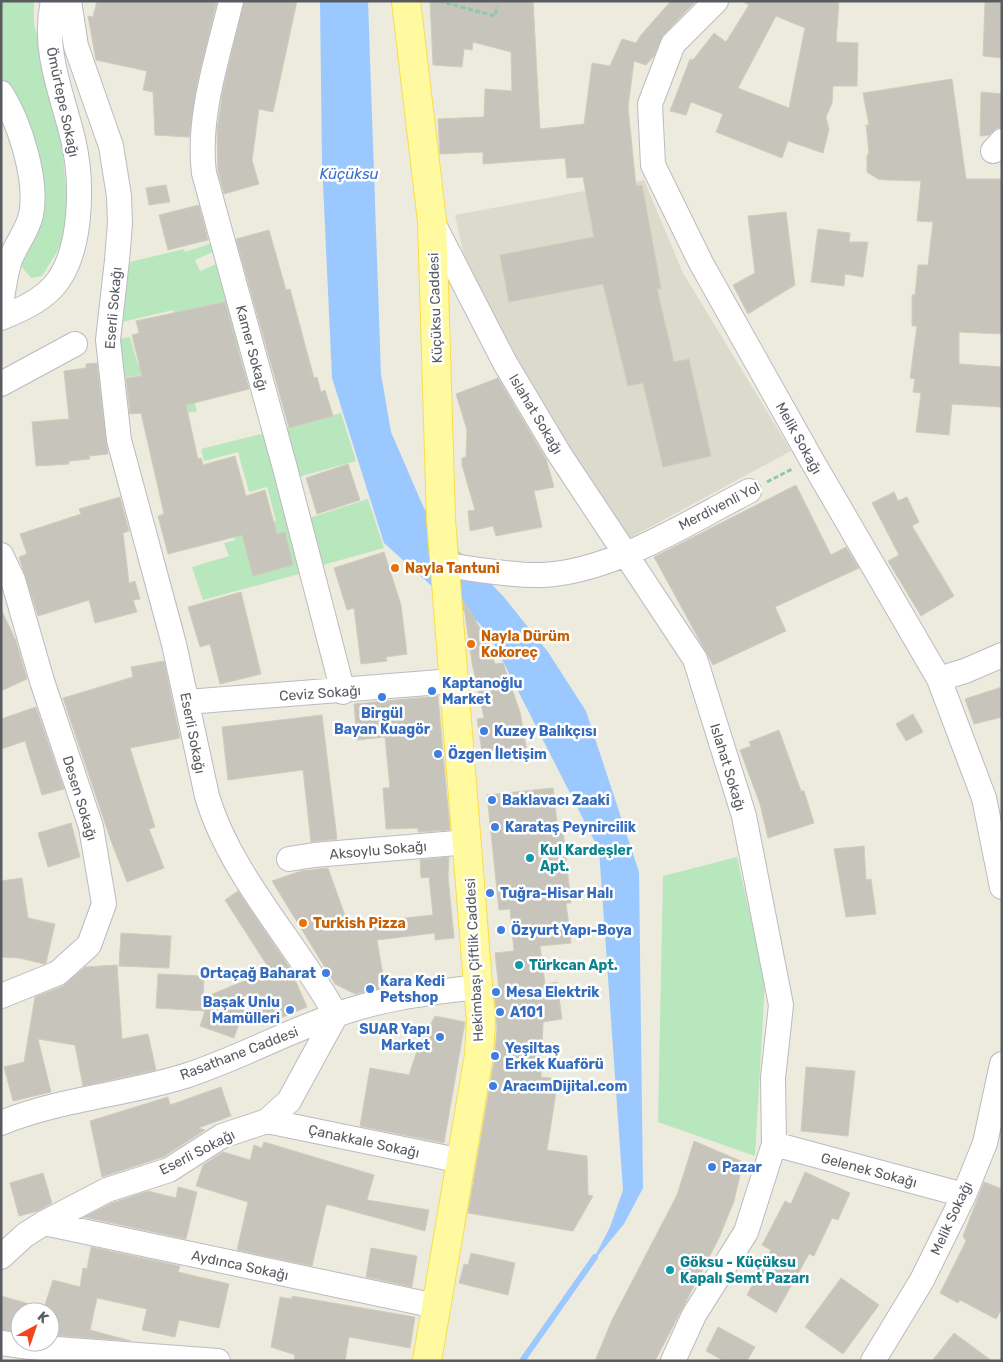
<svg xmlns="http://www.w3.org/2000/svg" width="1003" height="1362" font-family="Rubik,sans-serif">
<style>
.education{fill:#dcdacd}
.green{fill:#b8e6bd}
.water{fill:#9bc9ff}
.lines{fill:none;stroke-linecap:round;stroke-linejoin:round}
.stream{stroke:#9bc9ff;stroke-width:6}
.building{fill:#c7c4bb;stroke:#d1cdbc;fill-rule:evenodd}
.minor-casing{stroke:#babbc2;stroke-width:26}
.major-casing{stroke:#fbdc49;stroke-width:30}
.path{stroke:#91c7a7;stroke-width:3;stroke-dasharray:5 2.5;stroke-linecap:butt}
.minor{stroke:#fff;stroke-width:24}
.major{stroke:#fffaa0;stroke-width:28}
.food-dot{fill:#e8710a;stroke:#fff;stroke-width:2}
.shop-dot{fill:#3f7fe0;stroke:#fff;stroke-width:2}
.culture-dot{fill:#0f9aa8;stroke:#fff;stroke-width:2}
.labels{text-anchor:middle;stroke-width:5;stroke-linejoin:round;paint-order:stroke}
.street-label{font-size:14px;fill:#585b61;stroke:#fff}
.food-label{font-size:14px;font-weight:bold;fill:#c56008;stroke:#fff;text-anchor:start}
.shop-label{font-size:14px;font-weight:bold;fill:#366cbe;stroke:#fff;text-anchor:start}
.culture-label{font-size:14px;font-weight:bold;fill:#0d838f;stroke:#fff;text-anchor:start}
.water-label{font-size:15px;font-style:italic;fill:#376fca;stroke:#fff}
</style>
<rect width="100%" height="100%" fill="#ecebde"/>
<path class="education" d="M644 180 683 273 791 451 628 539 576 467 469 279 455 215Z"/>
<path class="green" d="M1 1H34V24L60 122 66 188V223L63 242 42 276 31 278 21 266V259L36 233 8 85 1 77Z
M212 243 215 251 195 260 200 271 219 263 246 347 183 362 197 411 178 415 174 372 125 377 124 370H117V339L130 337 138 365 183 353 173 310 122 322 130 262 184 249 185 252Z
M341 413 356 461 298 477 284 429Z
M269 432 306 572 203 600 192 567 229 556 224 543 235 540 233 534 276 521 267 487 249 492 238 452 204 461 201 449Z
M368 499 384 548 323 565 309 518Z
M737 857 765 982 755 1156 658 1122 663 876Z"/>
<path class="water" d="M320 1H368L381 374 391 432 423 506 436 528 503 596 548 652 586 711 639 872 643 1188 624 1224 591 1264 610 1227 623 1190 599 850 489 634 478 622 434 588 384 543 332 378 322 162Z"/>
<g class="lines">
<path class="stream" d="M522 1361 595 1257"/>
</g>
<path class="building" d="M97 1H217L197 84 189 137 155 135 153 92 143 90 147 71 96 60 88 16 93 17Z
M244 1H297L273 112 259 109 252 160 259 184 224 194 218 171 217 131 223 89Z
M430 1H533L540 129 584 124 592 63 610 66 622 39 636 43 641 35 671 1H696L663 35 654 56 646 65 634 61 628 107 636 186 642 185 661 288 657 289 674 362 689 359 711 456 663 467 643 383 628 386 603 284 509 302 500 255 594 237 583 177 567 178 565 158 483 164V152L440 154 438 119 484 117 485 89 512 91 511 52 473 42 472 50 464 49 462 67 433 65Z
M742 1H839L836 42 858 43 857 86H833L832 103 826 117 829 129 823 153 788 141 782 158 716 132 723 114 691 102 686 115 670 111 690 59 693 60 714 33 726 42 749 5ZM776 16 805 28 789 108 738 88Z
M985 2 1002 3V58L983 56Z
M952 79 966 179H1002V334L959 332V364L1002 367V407L952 404 949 435 916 432 921 393 913 392 915 379 910 378 917 326H912V295H915L918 265H928L933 222 917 221 921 181 887 180 878 179 867 172V155L869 153 866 125H869L863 93Z
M981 92 1002 94V128H997L989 135 980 136Z
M166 185 170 202 149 205 146 188Z
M199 205 208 240 168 250 159 215Z
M786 212 795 285 748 314 733 285 755 273 748 216Z
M818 229 850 233 849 242H868L863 277 845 274 844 286 811 282Z
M269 230 286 290 290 289 314 378 317 377 321 392 325 390 333 416 289 428 236 239Z
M225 302 249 389 186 405 198 459 201 458 203 465 235 456 246 496 265 490 277 534 285 532 293 565 253 576 242 535 168 554 158 516 164 514 141 413 130 414 126 378 142 376 132 335 139 333 136 321Z
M97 363 108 454 89 456 90 459 69 461V464L36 466 32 422 69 419 64 371 86 368V364Z
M498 378 546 459 554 487 534 491 542 527 496 536 493 526 470 531 468 511 475 510 462 465V458L466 457 467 430 456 394Z
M348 464 360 500 317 514 306 478Z
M796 485 831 555 846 547 859 568 775 607 786 631 713 665 654 557Z
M894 492 898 501 907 497 919 522 912 526 954 596 921 616 888 561 899 555 872 503Z
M120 497 129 531 123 533 129 583 135 581 140 599 133 600 137 612 95 623 89 600 38 616 19 557 27 554 20 534 81 514 79 509Z
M384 552 401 605 407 654 386 657 387 661 361 664 354 608 347 610 334 568Z
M241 592 261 674 220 684 210 644 200 647 188 607Z
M463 600 488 641 495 664 503 663 520 712 527 752 483 758 477 719 484 718 472 663Z
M1 609 16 641 27 679 1 691Z
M164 661 180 738 130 748 155 827 149 829 164 868 127 882 111 841 63 698 133 677 131 667Z
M1002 687V717L974 724 965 699Z
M438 696 450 830 418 832V828L386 829 383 788H390L385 737 357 740 354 704Z
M36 707 64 789 42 795 25 741 1 749V719Z
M913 714 923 732 906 741 896 724Z
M322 715 337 839 311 842 303 770 228 780 222 727Z
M779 730 801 791H804L814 823 768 838 760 804 740 750 751 746 749 742Z
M553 788 558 831 563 830 567 867 571 903H566L571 943 540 946 545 984 557 982 562 1019 543 1022 541 1077 558 1079 547 1150 587 1156 588 1195 593 1196 573 1231 468 1213 495 1056 497 1027 494 989H499L495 953 514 951 510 909 499 910 487 795Z
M71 823 80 857 48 867 38 833Z
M864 846 866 880 871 879 876 914 846 917 834 849Z
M449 857 448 876 454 938 435 940V933L377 940 385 987 355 994 335 984 272 881 301 871 328 868 348 924 433 915 429 877 421 878 420 860Z
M22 878 28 918 55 924 46 963 44 964 19 958 1 957V881Z
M238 891 290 968 307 1007 263 1025 250 993 234 1038 200 1026 205 1011 156 1008 158 974 204 976 203 998 270 970 225 900Z
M121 933 171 936 169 968 119 966Z
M117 965 122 1039 148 1034 156 1070 83 1086 75 1045 38 1039 51 1092 13 1101 4 1067 24 1062 35 997 63 986 85 967Z
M435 1016 465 1022 444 1143 360 1126 370 1068 409 1075 419 1045Z
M806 1067 855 1071 848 1136 801 1131Z
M221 1087 231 1116 198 1128 205 1130 163 1157 102 1177 90 1121 168 1097 170 1105Z
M694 1141 743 1162 734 1201 719 1238 655 1361H595L612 1320 677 1195Z
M264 1142 374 1175 367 1200 429 1210 425 1231 330 1205H326L312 1266 237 1250 248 1202 196 1186 203 1165 223 1152 250 1160 254 1145 262 1148Z
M805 1172 850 1193 838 1220 832 1218 814 1256 809 1254 776 1313 747 1295 771 1250 762 1245 785 1201 791 1204Z
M43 1173 52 1203 38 1211 19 1216 10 1183Z
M984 1182 1002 1189V1308L996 1319 960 1300 958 1303 940 1293 966 1241 963 1236Z
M178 1187 197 1192 186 1239 84 1217 112 1203 148 1191 176 1198Z
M91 1247 180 1266 178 1272 229 1284 219 1328 179 1320 175 1337 142 1330 147 1309 97 1298 90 1330 131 1341 50 1335V1312H20V1332L1 1330V1296L44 1308 53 1280 80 1287 83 1268 87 1269Z
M371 1248 417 1256 412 1287 366 1277Z
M471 1253 515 1263 508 1295 459 1283 464 1264 468 1265Z
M841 1278 879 1305 843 1354 805 1327Z
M292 1296 415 1317 410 1348 349 1337 345 1361H294L295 1355 271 1347 280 1297 292 1299Z
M718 1327 755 1347 747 1361H724L706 1351Z
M954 1333 992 1361H932Z"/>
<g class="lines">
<defs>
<path id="minor" d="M231 1C218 57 197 116 204 173L285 468 343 692
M716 1 673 44 650 104 653 165 701 263 811 459 939 679 984 798 1002 887
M1 93C20 123 38 180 31 215 27 232 16 244 10 260 5 275 3 291 1 306
M993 151 1002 141
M432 221 505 363 558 452 695 659 744 816 781 1005 773 1078 774 1144 746 1232 694 1315 673 1361
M1 318C20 310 39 302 53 287 83 254 83 181 73 139 62 93 42 50 53 1
M1 384 75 344
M1 555 13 580 42 681 91 827 104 904 89 945 58 973 1 996
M445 565C477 569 511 576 543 575 612 572 687 523 749 491
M939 679 965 671 1002 655
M187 702 453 681
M289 859 314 855 468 842
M267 1121 462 1161
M1 1123C60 1099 124 1095 185 1076 237 1059 284 1033 336 1015 381 998 429 993 477 987
M774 1144 964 1195
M44 1223 436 1306
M1 1257 25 1235 44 1223 107 1190 169 1170 222 1136 267 1121 289 1101 336 1015C296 942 230 875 207 796L174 644 119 440 108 340 117 260 120 223 119 196 111 146 76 46 69 1
M1 1343 30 1347 218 1361
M873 1361 922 1280 964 1195 985 1143 1002 1064"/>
<path id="major" d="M406 1 432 221 441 520 481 1022 479 1055 427 1361"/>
</defs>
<use href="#minor" class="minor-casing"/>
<use href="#major" class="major-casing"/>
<path class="path" d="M439 1 495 16 497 6
M767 482 792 469"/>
<use href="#minor" class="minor"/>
<use href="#major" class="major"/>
</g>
<g class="food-dot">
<circle cx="395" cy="568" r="5"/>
<circle cx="471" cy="644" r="5"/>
<circle cx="303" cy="923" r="5"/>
</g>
<g class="shop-dot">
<circle cx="432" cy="691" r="5"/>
<circle cx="382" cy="697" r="5"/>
<circle cx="484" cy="731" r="5"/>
<circle cx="438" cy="754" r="5"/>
<circle cx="492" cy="800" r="5"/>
<circle cx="495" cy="827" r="5"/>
<circle cx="490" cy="893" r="5"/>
<circle cx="501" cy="930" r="5"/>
<circle cx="326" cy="973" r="5"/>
<circle cx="370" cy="989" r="5"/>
<circle cx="496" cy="992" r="5"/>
<circle cx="290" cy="1010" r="5"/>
<circle cx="500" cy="1012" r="5"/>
<circle cx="440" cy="1037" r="5"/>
<circle cx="495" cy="1056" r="5"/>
<circle cx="493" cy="1086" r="5"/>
<circle cx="712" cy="1167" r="5"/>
</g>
<g class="culture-dot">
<circle cx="530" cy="858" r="5"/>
<circle cx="519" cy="965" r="5"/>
<circle cx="670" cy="1270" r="5"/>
</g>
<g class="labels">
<g class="street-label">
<text transform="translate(63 102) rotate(78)" y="5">Ömürtepe Sokağı</text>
<text transform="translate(113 308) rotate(-85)" y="5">Eserli Sokağı</text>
<text transform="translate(435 308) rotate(-92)" y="5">Küçüksu Caddesi</text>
<text transform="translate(252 348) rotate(75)" y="5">Kamer Sokağı</text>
<text transform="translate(536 414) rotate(59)" y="5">Islahat Sokağı</text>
<text transform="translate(799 438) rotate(61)" y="5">Melik Sokağı</text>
<text transform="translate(719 506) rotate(-27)" y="5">Merdivenli Yol</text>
<text transform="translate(320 693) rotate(-4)" y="5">Ceviz Sokağı</text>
<text transform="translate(193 733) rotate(79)" y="5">Eserli Sokağı</text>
<text transform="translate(728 767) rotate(73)" y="5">Islahat Sokağı</text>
<text transform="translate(80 798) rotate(73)" y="5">Desen Sokağı</text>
<text transform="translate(378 850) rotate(-5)" y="5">Aksoylu Sokağı</text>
<text transform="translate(474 960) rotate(-93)" y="5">Hekimbaşı Çiftlik Caddesi</text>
<text transform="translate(239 1053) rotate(-21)" y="5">Rasathane Caddesi</text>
<text transform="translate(364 1141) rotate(12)" y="5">Çanakkale Sokağı</text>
<text transform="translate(197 1152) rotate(-27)" y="5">Eserli Sokağı</text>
<text transform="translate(869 1170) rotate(15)" y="5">Gelenek Sokağı</text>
<text transform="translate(951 1218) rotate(-65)" y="5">Melik Sokağı</text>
<text transform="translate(240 1265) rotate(12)" y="5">Aydınca Sokağı</text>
</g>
<g class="food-label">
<text x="405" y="573">Nayla Tantuni</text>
<text x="481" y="641">Nayla Dürüm<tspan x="481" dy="16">Kokoreç</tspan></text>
<text x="313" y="928">Turkish Pizza</text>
</g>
<g class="shop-label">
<text x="442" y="688">Kaptanoğlu<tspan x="442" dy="16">Market</tspan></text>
<text x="382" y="718" text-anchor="middle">Birgül<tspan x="382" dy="16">Bayan Kuagör</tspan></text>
<text x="494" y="736">Kuzey Balıkçısı</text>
<text x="448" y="759">Özgen İletişim</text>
<text x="502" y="805">Baklavacı Zaaki</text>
<text x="505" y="832">Karataş Peynircilik</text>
<text x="500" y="898">Tuğra-Hisar Halı</text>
<text x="511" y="935">Özyurt Yapı-Boya</text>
<text x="316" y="978" text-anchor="end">Ortaçağ Baharat</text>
<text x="380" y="986">Kara Kedi<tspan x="380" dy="16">Petshop</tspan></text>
<text x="506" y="997">Mesa Elektrik</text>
<text x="280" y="1007" text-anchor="end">Başak Unlu<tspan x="280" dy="16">Mamülleri</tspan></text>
<text x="510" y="1017">A101</text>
<text x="430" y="1034" text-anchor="end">SUAR Yapı<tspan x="430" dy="16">Market</tspan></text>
<text x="505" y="1053">Yeşiltaş<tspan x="505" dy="16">Erkek Kuaförü</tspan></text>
<text x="503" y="1091">AracımDijital.com</text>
<text x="722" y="1172">Pazar</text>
</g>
<g class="culture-label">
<text x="540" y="855">Kul Kardeşler<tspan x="540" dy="16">Apt.</tspan></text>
<text x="529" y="970">Türkcan Apt.</text>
<text x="680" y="1267">Göksu - Küçüksu<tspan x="680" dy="16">Kapalı Semt Pazarı</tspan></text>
</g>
<g class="water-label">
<text x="349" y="179">Küçüksu</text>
</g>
</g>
<rect width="1003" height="1362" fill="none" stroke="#585b61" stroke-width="5"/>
<g transform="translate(35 1327) rotate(40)"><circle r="24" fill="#ffffff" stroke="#bcbdc0"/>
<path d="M0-4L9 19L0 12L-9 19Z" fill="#f4441c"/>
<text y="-8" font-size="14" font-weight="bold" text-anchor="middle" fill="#585b61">K</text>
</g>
</svg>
